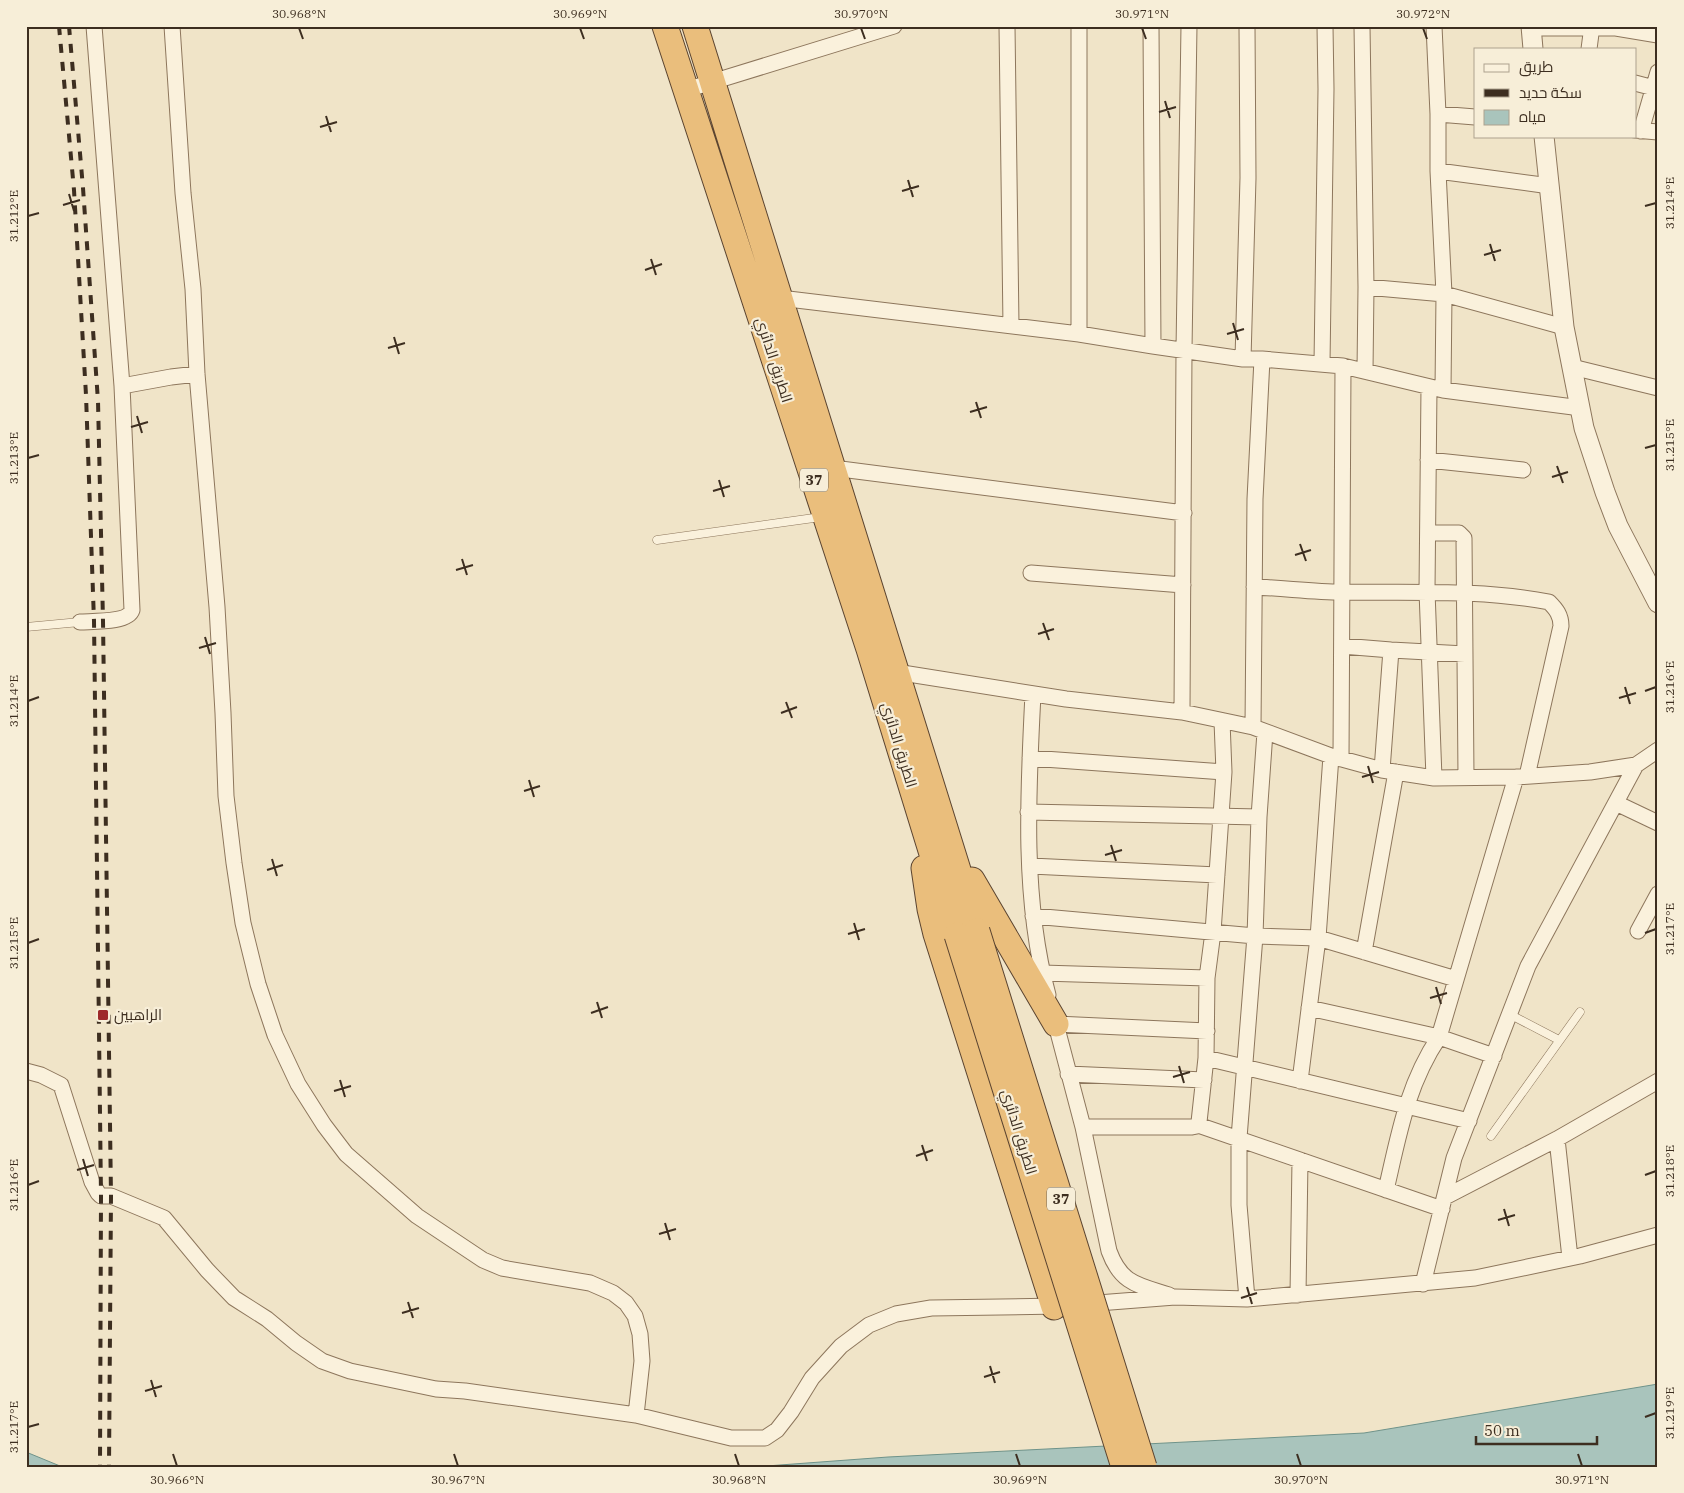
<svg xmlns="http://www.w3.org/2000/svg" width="1684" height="1493" font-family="'IBM Plex Serif',Cairo,serif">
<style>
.water{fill:#a9c4bc;stroke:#6f938a}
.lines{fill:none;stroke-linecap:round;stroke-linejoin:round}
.service-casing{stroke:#8d765c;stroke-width:9}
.minor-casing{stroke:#8d765c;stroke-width:17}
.tertiary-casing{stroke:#8d765c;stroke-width:21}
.trunk-casing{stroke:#5b4430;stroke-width:27}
.service{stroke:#faf1dc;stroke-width:8}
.minor{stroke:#faf1dc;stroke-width:15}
.tertiary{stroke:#faf1dc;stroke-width:19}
.trunk{stroke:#eabe7c;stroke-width:25}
.rail{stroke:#3d2e20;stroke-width:4;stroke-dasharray:9 9;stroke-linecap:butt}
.trunk-bridge-casing{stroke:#5b4430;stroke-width:27;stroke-linecap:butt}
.trunk-bridge{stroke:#eabe7c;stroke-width:25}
.ticks{fill:none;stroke:#3d2e20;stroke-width:2}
.poi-dot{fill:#9e2a2b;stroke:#f7eed8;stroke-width:2}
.labels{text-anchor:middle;stroke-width:4.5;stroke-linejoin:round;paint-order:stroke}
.shield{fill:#f7eed8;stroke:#756857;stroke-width:1}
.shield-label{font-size:14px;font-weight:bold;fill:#3d2e20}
.street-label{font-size:15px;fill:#3d2e20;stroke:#f7eed8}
.poi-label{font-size:15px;fill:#3d2e20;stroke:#f7eed8;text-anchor:start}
.neatline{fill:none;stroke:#3d2e20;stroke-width:2}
.ticks-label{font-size:12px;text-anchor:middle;fill:#3d2e20}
</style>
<rect width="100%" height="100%" fill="#f0e4c8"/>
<path class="water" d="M1658 1384V1467H753L888 1457 1364 1433Z
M26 1452 60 1466 62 1467H26Z"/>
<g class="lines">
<defs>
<path id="service" d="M657 540 821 517
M26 627 80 622
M1509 1014 1559 1040
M1491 1136 1580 1012"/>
<path id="minor" d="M172 26 183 193 193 289 197 374 217 607 223 713 226 796 234 863 243 923 258 984 275 1035 298 1084 324 1125 346 1154 417 1216 483 1260 502 1268 590 1283 613 1293 626 1303 635 1316 640 1334 642 1361 636 1415
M1007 26 1011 326
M1079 26V334
M1151 26 1153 346
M1362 26 1366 287 1365 371
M1434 26 1438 114V171L1444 294 1443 390
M1531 28H1616L1658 35
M1589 49 1592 26
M1635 83 1654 88
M686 90 894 26
M1438 114 1475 117
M1635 130 1658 132
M1641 131 1658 72
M1438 171 1550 186
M1366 287 1444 294 1564 327
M780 298 1079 334 1153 346 1243 359H1262L1343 366 1443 390 1581 408
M1243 359 1248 178 1247 26
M1322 363 1326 89 1325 26
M1572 367 1658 388
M122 386 171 377 197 374
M1429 387 1427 591 1434 778
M1428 460 1523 470
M833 468 1184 513
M1428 533H1459L1464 538 1466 777
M1031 573 1183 585
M1254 587C1284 588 1313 592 1342 592 1412 593 1480 589 1549 602 1556 609 1561 615 1561 626L1527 776
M80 622C92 621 128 623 132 610L122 386 94 26
M1342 646 1391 650 1465 654
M896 672 1066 699 1182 712 1253 727 1331 756 1382 770 1434 778 1516 777 1590 772 1636 765 1658 750
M1033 694C1028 792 1022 899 1048 995
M1182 712 1184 350 1189 26
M1253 727 1255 499 1262 359
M1030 758 1224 772
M1341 759 1343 366
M1382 770 1391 650
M1616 803 1658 823
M1028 812 1259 817
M1031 866 1217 875
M1033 916 1255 936 1318 938 1456 979
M1638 931 1658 894
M1364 952 1396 772
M1042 973 1207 978
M1309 1008 1439 1037 1494 1056
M1054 1017 1083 1127 1109 1251C1121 1284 1138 1285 1169 1295
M1056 1024 1207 1031
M1206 1058 1469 1121
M26 1071 41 1075 61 1085 92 1182 98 1193 101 1196H111L164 1218 207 1270 234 1298 267 1319 296 1343 322 1361 350 1371 436 1389 465 1391 636 1415 731 1438H765L777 1430 791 1412 812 1378 841 1346 869 1325 896 1314 931 1308 1060 1306
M1068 1074 1204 1080
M1300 1081 1318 938 1331 756
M1198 1125 1442 1209
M1083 1127H1192L1197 1126 1199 1122 1206 1058 1207 978 1213 932 1224 772 1222 721
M1557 1139 1570 1258
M1386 1190C1399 1134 1407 1085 1439 1037L1516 777
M1445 1197 1557 1139 1658 1081
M1423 1284 1454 1158 1528 966 1636 765
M1298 1295 1300 1160
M1247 1299 1239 1205V1138L1255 936 1259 817 1265 732
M1085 1304 1175 1297 1247 1299 1475 1278 1580 1256 1658 1235"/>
<path id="tertiary" d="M1531 26 1533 49
M1544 136 1564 327 1584 428 1605 492 1618 526 1658 603"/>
<path id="trunk" d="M665 26 869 649 957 935
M695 26 977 931
M924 868 930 909 936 934 1054 1307
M972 880 1056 1024"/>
</defs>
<use href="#service" class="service-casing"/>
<use href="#minor" class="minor-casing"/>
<use href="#tertiary" class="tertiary-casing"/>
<use href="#trunk" class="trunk-casing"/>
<use href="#service" class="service"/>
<use href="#minor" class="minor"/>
<use href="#tertiary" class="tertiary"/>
<use href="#trunk" class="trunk"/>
<path class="rail" d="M59 26 74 190 86 395 94 621 101 1196 100 1467
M69 26 83 188 98 401 103 621 111 1196 109 1467"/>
<defs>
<path id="trunk-bridge" d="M977 931 1144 1467
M957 935 1124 1467"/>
</defs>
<use href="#trunk-bridge" class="trunk-bridge-casing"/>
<use href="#trunk-bridge" class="trunk-bridge"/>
</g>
<path class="ticks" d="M299 28 303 39M580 28 584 39M861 28 865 39M1142 28 1146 39M1423 28 1427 39M1165 101 1170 118M1159 112 1176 107M326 116 331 132M320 127 337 122M908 180 913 197M902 191 919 186M69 194 74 211M63 205 80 200M1645 206 1656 203M28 216 39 213M1490 244 1495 261M1484 255 1501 250M651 259 656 275M645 270 662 264M1233 323 1238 340M1227 334 1244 329M394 337 399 354M388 348 405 343M976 402 981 418M970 412 987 407M137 416 142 433M131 427 148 422M1645 448 1656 445M28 458 39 455M1557 466 1563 483M1552 477 1568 472M719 480 724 497M713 491 730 486M1300 544 1306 561M1295 555 1311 550M462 559 467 575M456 570 473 565M1043 623 1049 640M1038 634 1054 629M205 637 210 654M199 648 216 643M1625 687 1630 704M1645 691 1656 687M1619 698 1636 693M28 701 39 697M786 702 792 718M781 713 797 707M1368 766 1373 783M1362 777 1379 772M529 780 534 797M524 791 540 786M1111 845 1116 861M1105 855 1122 850M272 859 277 876M267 870 283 865M854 923 859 940M1645 933 1656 929M848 934 865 929M28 943 39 939M1436 987 1441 1004M1430 998 1447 993M597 1002 602 1018M591 1013 608 1007M1179 1066 1184 1083M1173 1077 1190 1072M340 1080 345 1097M334 1091 351 1086M922 1145 927 1161M916 1156 933 1150M83 1159 88 1176M77 1170 94 1165M1645 1175 1656 1171M28 1185 39 1181M1504 1209 1509 1226M1498 1220 1515 1215M665 1223 670 1240M659 1234 676 1229M1247 1287 1252 1304M1241 1298 1257 1293M408 1302 413 1318M402 1313 419 1308M990 1366 995 1383M984 1377 1000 1372M151 1380 156 1397M145 1391 162 1386M1645 1417 1656 1413M28 1427 39 1424M173 1454 177 1466M454 1454 458 1466M735 1454 739 1466M1016 1454 1020 1466M1297 1454 1301 1466M1578 1454 1582 1466"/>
<rect class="poi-dot" x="97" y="1009" width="12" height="12" rx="2.5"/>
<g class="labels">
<g class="shield">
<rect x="800" y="468.5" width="28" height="23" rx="4"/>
<rect x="1047" y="1187.5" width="28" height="23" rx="4"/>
</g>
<g class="shield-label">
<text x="814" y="485">37</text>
<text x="1061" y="1204">37</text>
</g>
<g class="street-label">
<text transform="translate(774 360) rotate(72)" y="5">الطريق الدائري</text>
<text transform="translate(899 745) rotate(73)" y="5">الطريق الدائري</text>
<text transform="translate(1019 1132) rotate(73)" y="5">الطريق الدائري</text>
</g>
<g class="poi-label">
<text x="114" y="1020">الراهبين</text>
</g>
</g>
<rect width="1684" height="1493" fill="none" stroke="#f7eed8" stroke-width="55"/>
<rect x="1474" y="48" width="162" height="90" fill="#f7eed8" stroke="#ada18e"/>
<rect x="1484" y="64" width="25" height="8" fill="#faf1dc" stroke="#ada18e"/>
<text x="1519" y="72" font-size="15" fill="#3d2e20">طريق</text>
<rect x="1484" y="89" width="25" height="8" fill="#3d2e20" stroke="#ada18e"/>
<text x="1519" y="98" font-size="15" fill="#3d2e20">سكة حديد</text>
<rect x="1484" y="110" width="25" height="15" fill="#a9c4bc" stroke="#ada18e"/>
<text x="1519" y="122" font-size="15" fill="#3d2e20">مياه</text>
<path d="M1476 1436v8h121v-8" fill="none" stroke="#3d2e20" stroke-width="2.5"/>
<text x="1484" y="1436" font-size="15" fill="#3d2e20" stroke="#f7eed8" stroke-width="4" paint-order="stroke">50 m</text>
<rect x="28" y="28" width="1628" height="1438" class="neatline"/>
<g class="ticks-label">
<text x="299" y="18">30.968°N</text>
<text x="580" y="18">30.969°N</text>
<text x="861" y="18">30.970°N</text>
<text x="1142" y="18">30.971°N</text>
<text x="1423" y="18">30.972°N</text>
<text transform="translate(1670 203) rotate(-90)" y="4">31.214°E</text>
<text transform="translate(14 216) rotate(-90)" y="4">31.212°E</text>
<text transform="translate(1670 445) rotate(-90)" y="4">31.215°E</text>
<text transform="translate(14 458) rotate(-90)" y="4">31.213°E</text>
<text transform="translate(1670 687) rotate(-90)" y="4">31.216°E</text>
<text transform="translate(14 701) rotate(-90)" y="4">31.214°E</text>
<text transform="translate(1670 929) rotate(-90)" y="4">31.217°E</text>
<text transform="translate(14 943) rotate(-90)" y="4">31.215°E</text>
<text transform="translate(1670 1171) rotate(-90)" y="4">31.218°E</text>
<text transform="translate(14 1185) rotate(-90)" y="4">31.216°E</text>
<text transform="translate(1670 1413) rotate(-90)" y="4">31.219°E</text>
<text transform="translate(14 1427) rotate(-90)" y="4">31.217°E</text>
<text x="177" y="1484">30.966°N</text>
<text x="458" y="1484">30.967°N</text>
<text x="739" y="1484">30.968°N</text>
<text x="1020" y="1484">30.969°N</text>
<text x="1301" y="1484">30.970°N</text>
<text x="1582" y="1484">30.971°N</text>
</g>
</svg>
